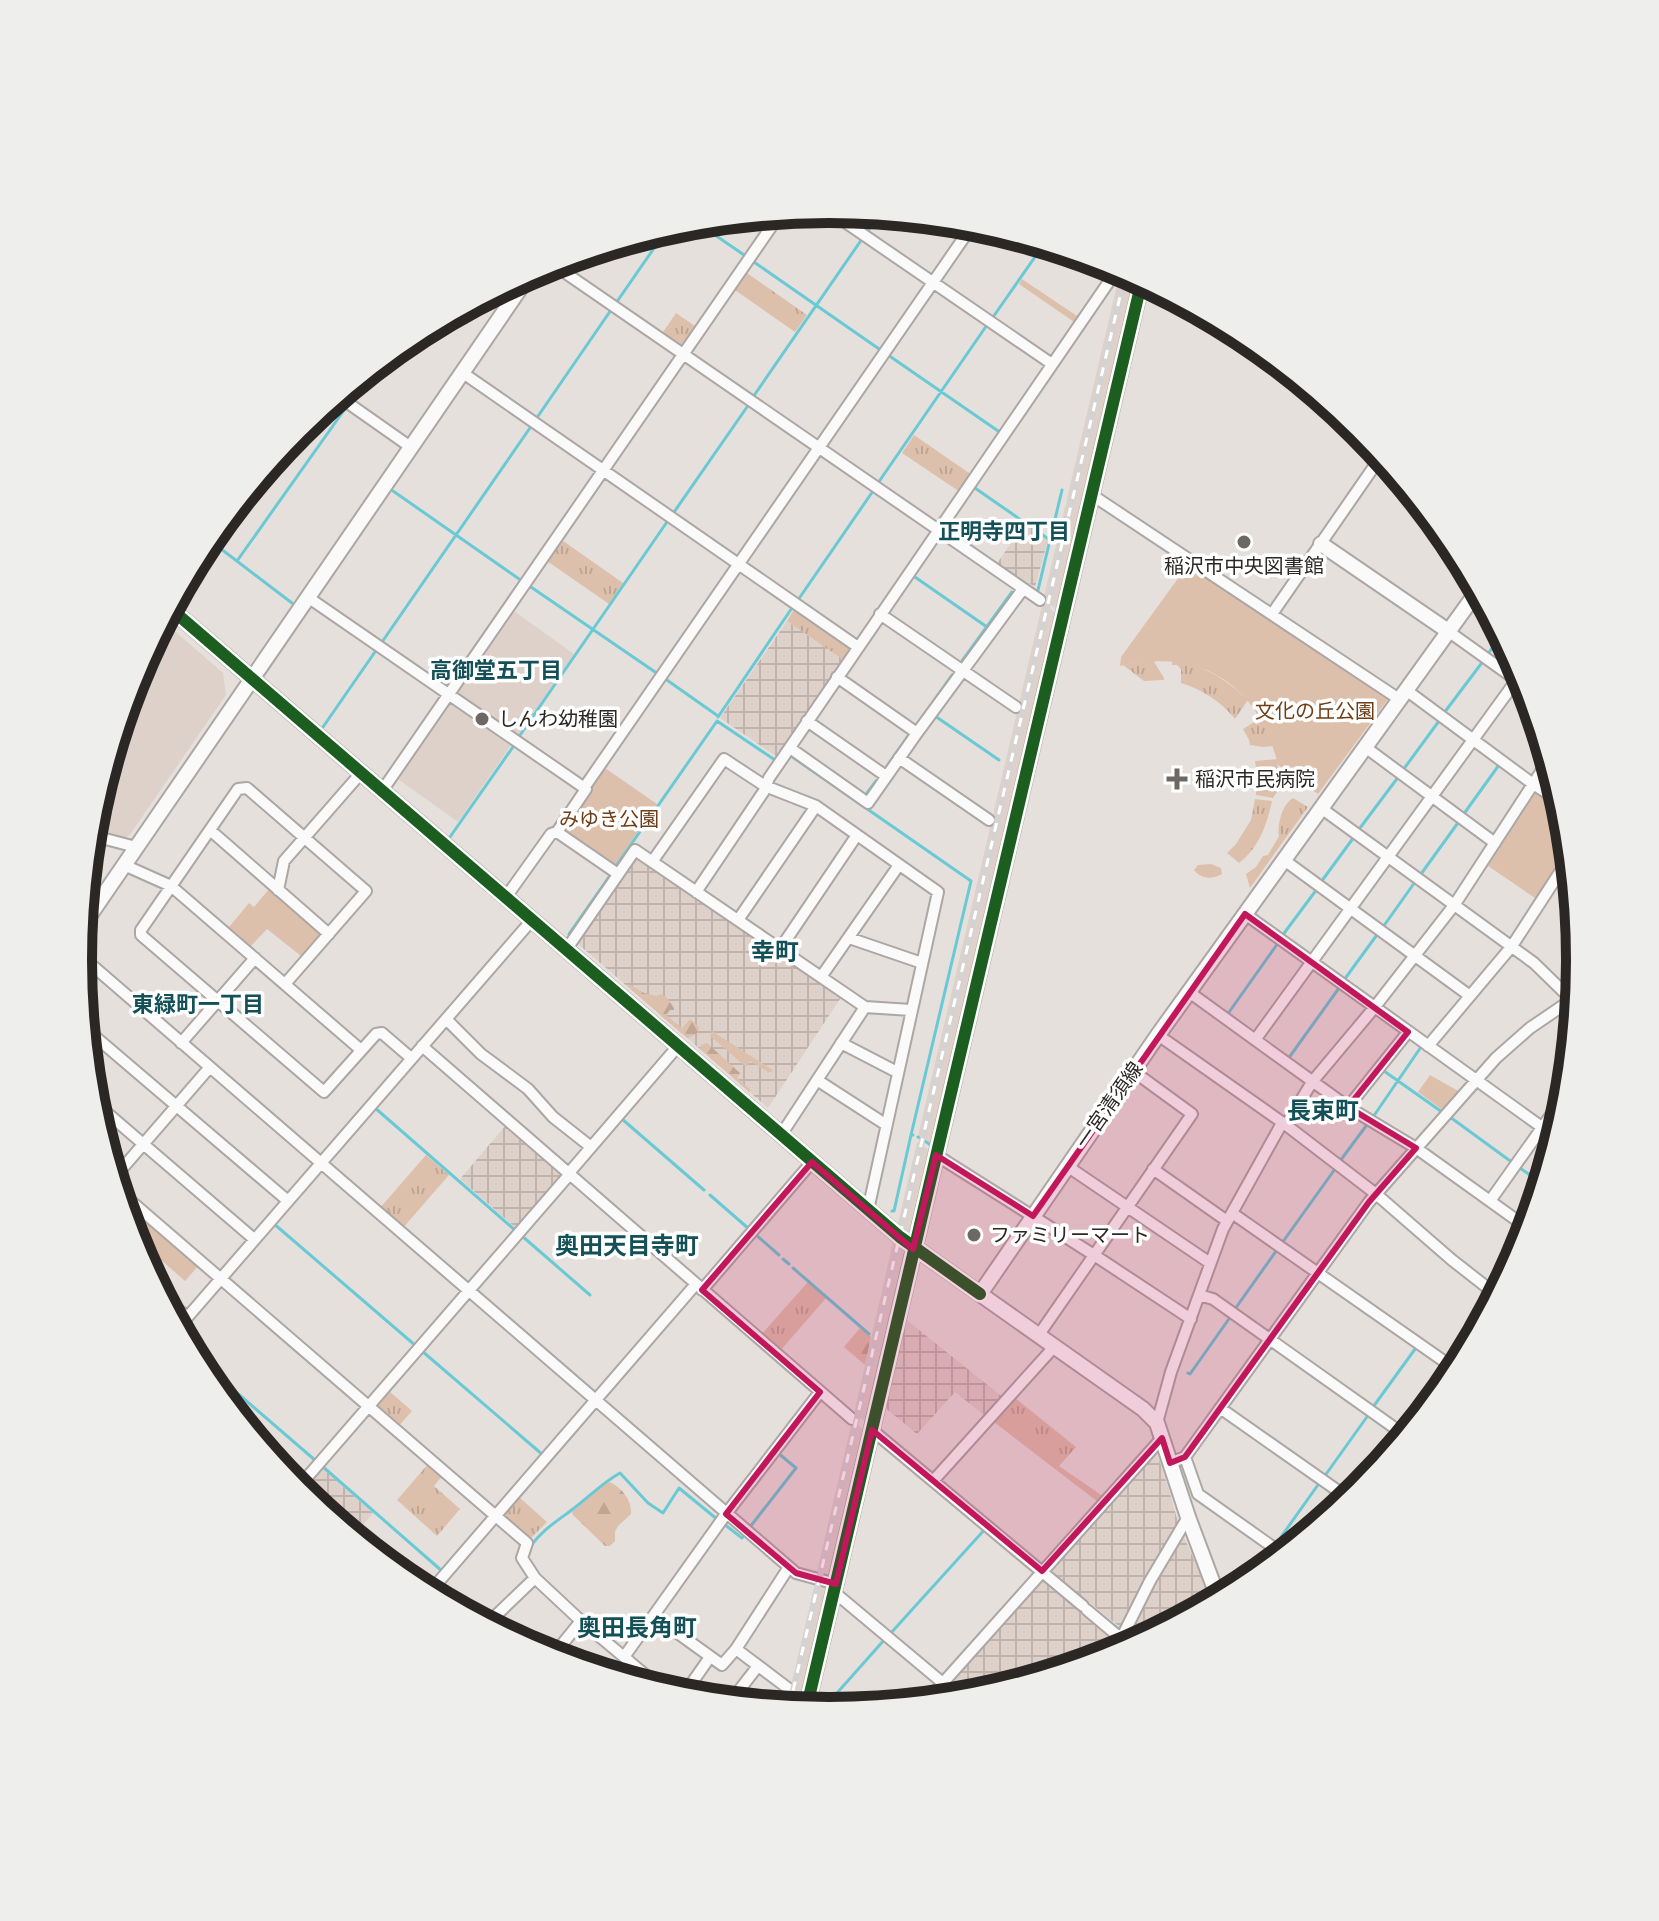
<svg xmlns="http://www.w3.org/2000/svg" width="1659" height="1921" font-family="Helvetica,'Noto Sans JP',sans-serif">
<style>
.built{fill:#ded1c9}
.industrial{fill:url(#industrial-grid)}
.grass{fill:url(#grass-tufts)}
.forest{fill:url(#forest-firs)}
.park{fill:#ddc0ac}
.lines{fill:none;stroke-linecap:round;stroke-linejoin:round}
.stream{stroke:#69c9d4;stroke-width:3}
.street-casing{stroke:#aca7a4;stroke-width:14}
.secondary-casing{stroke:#aca7a4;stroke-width:18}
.street{stroke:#fbfafa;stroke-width:10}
.secondary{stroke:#fbfafa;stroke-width:14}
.rail-casing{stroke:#d4d2d2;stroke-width:6}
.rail{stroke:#fff;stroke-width:3;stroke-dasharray:9;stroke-linecap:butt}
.cycleway-casing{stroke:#fff;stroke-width:17}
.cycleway{stroke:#1b5e20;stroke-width:12}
.marked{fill:#c2185b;fill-opacity:0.2;stroke:#c2185b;stroke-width:6;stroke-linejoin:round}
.poi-dot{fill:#6c6864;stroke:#fff;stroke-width:3}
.labels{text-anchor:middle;stroke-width:7;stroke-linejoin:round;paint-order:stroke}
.poi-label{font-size:20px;fill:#2b2724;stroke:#fff;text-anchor:start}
.park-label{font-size:20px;fill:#6f3d15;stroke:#fff}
.street-label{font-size:20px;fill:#2b2724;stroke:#fff}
.neighbourhood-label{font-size:22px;font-weight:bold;fill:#145057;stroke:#fff}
.quarter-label{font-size:24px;font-weight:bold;fill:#145057;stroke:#fff}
.rim{fill:none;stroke:#2b2724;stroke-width:10}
</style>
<defs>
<pattern id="industrial-grid" width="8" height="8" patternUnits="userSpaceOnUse" patternTransform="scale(2)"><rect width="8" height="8" fill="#ded1c9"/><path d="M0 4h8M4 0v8" fill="none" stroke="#bfb3ac"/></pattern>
<pattern id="grass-tufts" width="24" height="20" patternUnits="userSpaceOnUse" patternTransform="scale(2)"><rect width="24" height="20" fill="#ddc0ac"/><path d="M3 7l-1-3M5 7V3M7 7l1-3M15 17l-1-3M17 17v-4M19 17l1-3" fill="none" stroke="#bea594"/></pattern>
<pattern id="forest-firs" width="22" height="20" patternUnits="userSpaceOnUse" patternTransform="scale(2)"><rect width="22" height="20" fill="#ddc0ac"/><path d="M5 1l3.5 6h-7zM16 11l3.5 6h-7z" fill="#bea594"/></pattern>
</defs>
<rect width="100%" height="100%" fill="#e6e0dc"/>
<path class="built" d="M1121 268 1135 276 1057 609 1043 601Z
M1043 604 1056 613 932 1144 918 1136 1042 605Z
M511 609 574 654 458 822 395 777Z
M163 621 223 673 226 695 129 836 124 838 91 829 93 813 135 673Z
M917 1142 930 1151 910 1235 908 1236 897 1227Z
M896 1241 906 1249 865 1421 854 1414 893 1242Z
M852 1421 863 1429 828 1579 816 1576Z
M815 1583 827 1586 801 1695 791 1688Z"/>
<path class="industrial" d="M1024 524 1048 540 1035 587 1026 581 1023 584 996 565Z
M787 621 844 660 777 757 720 718Z
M636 856 842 996 768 1108 577 943Z
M506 1125 563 1176 517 1229 460 1179Z
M904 1318 1005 1399 988 1418 955 1392 917 1434 883 1406Z
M1156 1450 1168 1487 1178 1522 1121 1628 1048 1569Z
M322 1468 373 1513 353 1537 300 1493Z
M1182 1532 1213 1604 1136 1644 1128 1633Z
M1044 1576 1112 1634 1125 1650 1117 1655 976 1698 965 1699 948 1683Z"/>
<path class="grass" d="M744 271 807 315 795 332 732 288Z
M1022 279 1080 318 1077 324 1019 284Z
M676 313 698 328 685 347 680 348 661 335Z
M914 435 972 475 960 492 902 453Z
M559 538 623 583 609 604 544 559Z
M796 606 853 649 845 661 787 621Z
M1153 660 1164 678V680L1144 681 1123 665Z
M1172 660C1202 664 1226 679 1248 700L1235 719C1220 701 1203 690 1181 683V669L1177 665H1172Z
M1261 718 1262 719 1274 746 1263 747 1250 745 1249 740 1243 729Z
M1277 759 1280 787 1273 798 1256 795V783L1258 782 1255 761Z
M1293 798 1308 807 1250 888 1246 874 1256 867 1263 856 1268 855 1279 836C1277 825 1282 804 1293 798Z
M1255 799 1272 801C1267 824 1259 848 1239 863L1227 853 1236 844 1251 820Z
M1211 864 1221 868 1222 874C1212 880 1201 879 1194 870L1198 865Z
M426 1155 449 1175 402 1229 379 1209Z
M808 1282 826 1298 780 1351 761 1335Z
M389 1391 412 1411 397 1428 375 1408Z
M1015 1398 1076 1447 1059 1466 1104 1497 1098 1502 994 1422Z
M429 1463 443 1475 434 1486 460 1509 437 1536 397 1500Z
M518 1496 547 1522 530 1539 500 1517Z"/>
<path class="forest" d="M631 985 644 993 657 996 661 994 666 997 674 1007V1010H670L666 1015 682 1028 690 1019 699 1027C698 1034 694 1036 687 1038L627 986Z
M712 1031 773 1070 771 1072H768L750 1061 746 1067 710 1036Z
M707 1043 740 1073 737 1078 751 1090 749 1092 700 1049 701 1045Z
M860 1328 871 1337 865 1365 844 1347Z
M610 1482C622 1488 632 1500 631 1514L618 1526 615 1532V1541L610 1546H605L573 1515 572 1512C584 1503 597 1487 610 1482Z"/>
<path class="park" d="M1187 566 1388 699 1318 794 1278 765C1259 685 1201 647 1120 666L1121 657Z
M605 768 657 804 613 868 561 833Z
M1537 790 1565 807 1570 850 1538 900 1488 866Z
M269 889 318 932 319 935 301 956 267 929 251 946 229 927 249 903 254 907Z
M1430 1075 1460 1092 1444 1111 1418 1092Z
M124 1201 199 1265 185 1281 153 1253 144 1264 135 1248 122 1204Z"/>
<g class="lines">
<path class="stream" d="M696 222 747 257
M866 234 879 214
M751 260 882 351
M616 303 668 228
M991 320 1044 244
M888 355 1001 433
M753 397 862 239
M351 401 376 365
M536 419 611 310
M878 483 987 325
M972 486 1050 540
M393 491 522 581
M672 515 747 407
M208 539 292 603
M237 561 347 406
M912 575 987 627
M1025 583 1035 591 1038 590 1062 490
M528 585 658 674
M798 600 873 491
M382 642 532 425
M1488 654 1502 633
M962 661 1012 592
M664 678 718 716
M1444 713 1484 660
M935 716 999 760
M718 717 794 605
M918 723 952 675
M323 727 377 649
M518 738 669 519
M791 756 971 881 911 1135
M887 766 908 736
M1403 770 1439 721
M867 793 876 781
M1463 815 1499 765
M1360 828 1399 776
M450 837 515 744
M616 866 717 721 775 760
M1421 874 1460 820
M1321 882 1354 837
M1383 927 1415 882
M569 934 611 874
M1282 936 1317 889
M1344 980 1379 932
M1227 1015 1278 943
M1288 1059 1339 988
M1384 1071 1442 1112
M374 1107 515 1230
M1373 1117 1421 1047
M1450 1117 1513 1163
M622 1119 704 1190
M918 1137 931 1145
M1340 1161 1369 1122
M1517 1166 1543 1184
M710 1195 749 1229
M892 1211H894L911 1135H913
M273 1223 416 1346
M755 1234 779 1255
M522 1236 590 1295
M1282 1243 1335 1169
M783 1259 789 1264
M793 1268 869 1334
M1499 1291 1505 1283
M1235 1309 1279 1247
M422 1351 543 1455
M191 1353 316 1461
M1446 1357 1448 1359 1491 1299
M1188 1373 1190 1374 1231 1316
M1373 1407 1418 1345
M865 1425 906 1250
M322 1466 442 1571
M1324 1477 1369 1414
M724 1524 742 1538 744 1535
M750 1527 796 1468 778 1453 779 1451
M1276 1544 1320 1482
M530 1547C542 1530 557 1521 573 1509 589 1497 602 1483 620 1473L648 1503 663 1513 679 1488 718 1520
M1264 1562 1272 1551
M829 1578 864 1430
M1246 1586 1260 1567
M1091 1607 1117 1628
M890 1634 986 1528
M1123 1645 1127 1650
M802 1695 828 1586
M783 1707 786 1692
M821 1711 885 1639"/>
<defs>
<path id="street" d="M826 209 1052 364
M551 263 1040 600
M463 373 858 647
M338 396 412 448
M1092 495 1399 699
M309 598 586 789 557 832 551 834 506 897
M880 614 1016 707
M1272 614 1382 455
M1448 631 1529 689
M837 677 917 733
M1406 690 1533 784 1563 803
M807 721 886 776
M1365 747 1495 843
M790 748 868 803 917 733 1023 589
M899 758 989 820
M584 788 974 223
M382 791 780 214
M1321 808 1534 963 1572 1000
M210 830 329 934
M557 832 618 874
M90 835 136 847
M1284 860 1470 996
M652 862 724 759 765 786 816 806 938 892 868 1210
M124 865 171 886 361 1050
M278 890 284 861 361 773
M696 892 764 791 769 778 1119 267
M1245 914 1557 1138
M738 920 816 806
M849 938 922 963
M780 949 857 835
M566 950 635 850 865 1007 781 1135
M79 954 796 1573 836 1584
M821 977 899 865
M285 984 366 891 247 788 238 789 141 930V935L324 1092 376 1034 382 1033 411 1058
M1189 992 1348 1107 1416 1148 1529 1229
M865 1007 911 1010
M446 1019 481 1054 528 1089 553 1117 591 1147
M85 1028 288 1201
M1158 1035 1286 1125 1376 1194 1452 1260 1498 1296
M1255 1040 1523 671
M181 1043 255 958
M841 1043 897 1072
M422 1046 852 1419
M1428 1046 1512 946 1571 855
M817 1080 885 1124
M92 1100 254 1239
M1348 1107 1408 1032
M1286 1125 1312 1082 1374 1008 1455 904 1550 758
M936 1155 1094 1255 1191 1319
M1067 1166 1210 1263
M1153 1169 1227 1221
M568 1174 678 1046
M114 1178 210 1067
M118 1190 527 1543 522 1558 535 1578 581 1621 667 1693
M1490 1201 1568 1091
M1232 1213 1458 1371
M702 1290 812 1162
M159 1293 187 1317
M1199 1295 1213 1299 1406 1436
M178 1328 532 920
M1038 1336 1192 1114 1133 1071
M1220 1408 1351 1500
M1157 1423 1171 1372 1223 1229 1282 1123
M872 1430 1083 1606
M1185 1457 1198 1494 1284 1555
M1170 1463 1185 1457 1369 1202 1496 1058 1530 1028 1577 996
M933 1481 1054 1347
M296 1490 569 1175
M834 1592 962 1699
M428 1594 696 1284
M1087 1610 1118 1636 1124 1633 1133 1646
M654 1616 722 1665 736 1649
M486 1625 535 1578
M1124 1633 1150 1581 1188 1517
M624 1657 726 1514 820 1392
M551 1658 581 1621
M616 1677 629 1661
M789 1689 736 1649 789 1567
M682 1697 710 1657
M730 1702 758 1666
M925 1703 1162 1438"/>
<path id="secondary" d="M1321 544 1448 631
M170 608 900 1237 980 1294
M81 928 532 271
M1219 1600 1188 1517 1157 1423 1143 1409 980 1294 1158 1035 1479 589
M806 1710 1142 280"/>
</defs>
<use href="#street" class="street-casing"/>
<use href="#secondary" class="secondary-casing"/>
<use href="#street" class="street"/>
<use href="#secondary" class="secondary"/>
<defs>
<path id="rail" d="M789 1708 1126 271"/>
</defs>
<use href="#rail" class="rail-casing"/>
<use href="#rail" class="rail"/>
<defs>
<path id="cycleway" d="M170 608 900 1237 980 1294
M806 1710 1142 280"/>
</defs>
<use href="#cycleway" class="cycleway-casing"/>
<use href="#cycleway" class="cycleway"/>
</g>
<path class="marked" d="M1245 914 1408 1032 1348 1107 1416 1148 1369 1202 1185 1457 1170 1463 1162 1438 1042 1571 872 1430 836 1584 796 1573 726 1514 820 1392 702 1290 812 1162 913 1249 936 1155 1033 1216Z"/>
<g class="poi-dot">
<circle cx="1244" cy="542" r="8"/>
<circle cx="482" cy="719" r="8"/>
<path d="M1173 767h8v8h8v8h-8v8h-8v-8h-8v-8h8z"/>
<circle cx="974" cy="1235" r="8"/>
</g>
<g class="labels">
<g class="poi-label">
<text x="1244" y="573" text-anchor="middle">稲沢市中央図書館</text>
<text x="498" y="726">しんわ幼稚園</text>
<text x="1195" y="786">稲沢市民病院</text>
<text x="990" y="1242">ファミリーマート</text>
</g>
<g class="park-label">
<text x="1315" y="718">文化の丘公園</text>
<text x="609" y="826">みゆき公園</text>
</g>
<g class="street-label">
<text transform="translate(1109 1105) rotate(-55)" y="7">一宮清須線</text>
</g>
<g class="neighbourhood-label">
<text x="1004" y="539">正明寺四丁目</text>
<text x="496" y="678">高御堂五丁目</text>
<text x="198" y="1012">東緑町一丁目</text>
</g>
<g class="quarter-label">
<text x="775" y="960">幸町</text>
<text x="1323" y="1119">長束町</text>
<text x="627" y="1254">奥田天目寺町</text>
<text x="637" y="1636">奥田長角町</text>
</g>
</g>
<path d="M0 0H1659V1921H0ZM92 960a737 737 0 1 1 1474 0a737 737 0 1 1-1474 0Z" fill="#eeeeed" fill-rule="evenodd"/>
<path class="rim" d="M92 960a737 737 0 1 1 1474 0a737 737 0 1 1-1474 0Z"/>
</svg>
